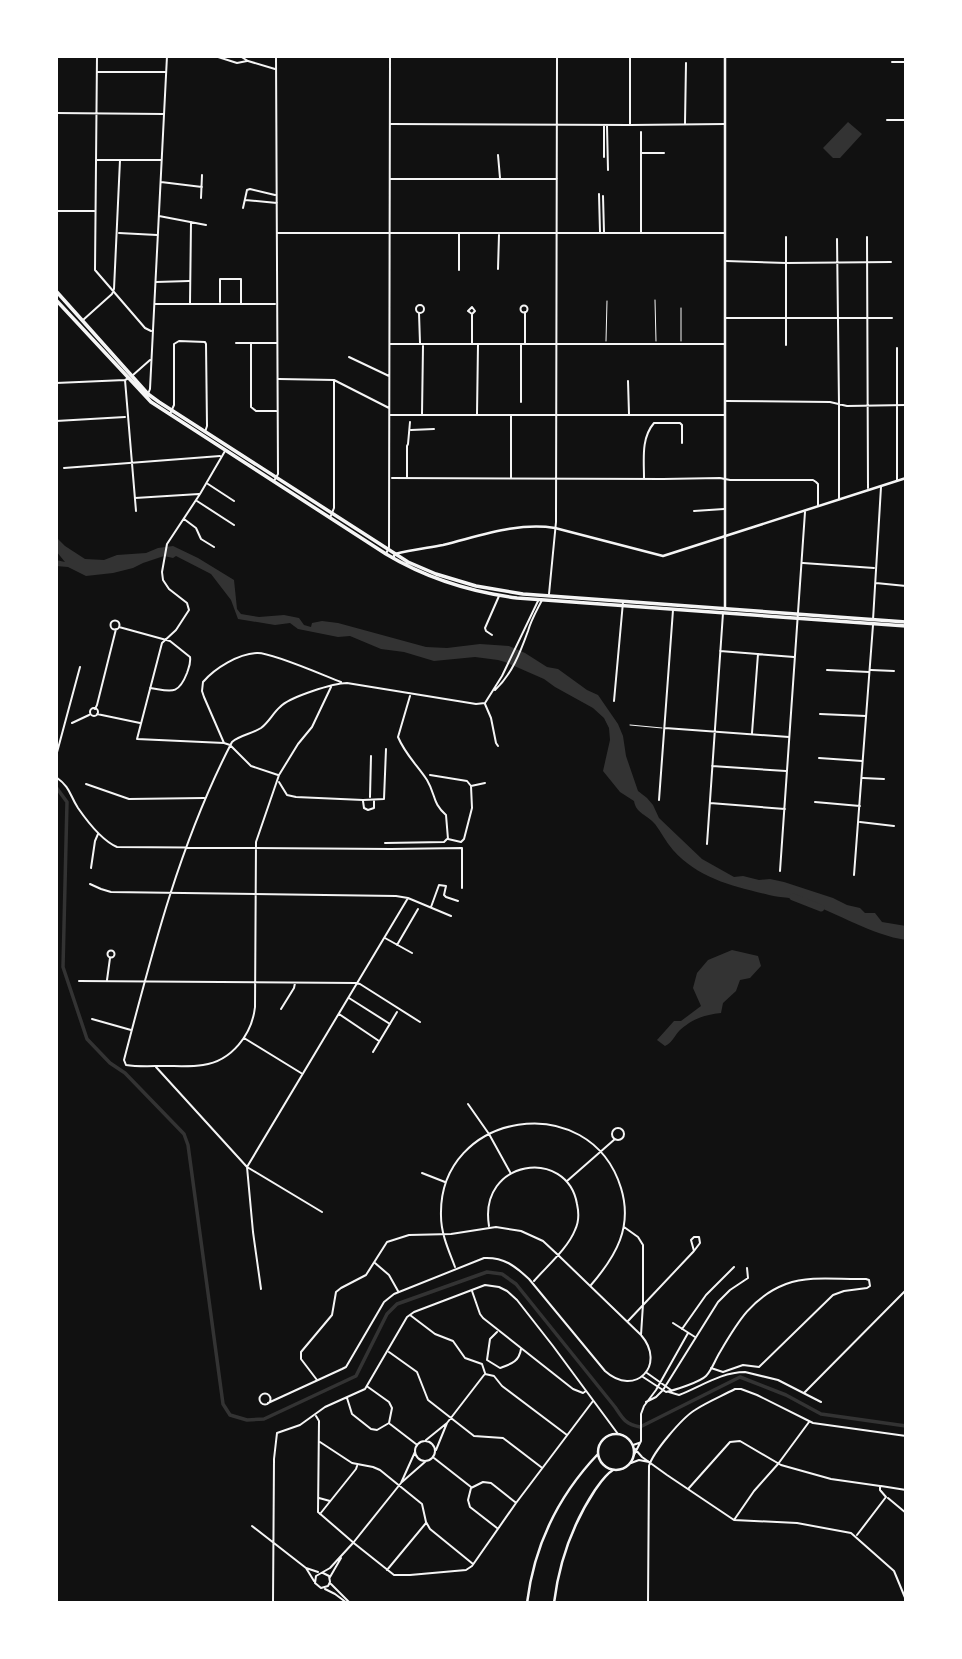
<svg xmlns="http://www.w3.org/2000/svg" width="962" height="1659" font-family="Poppins,sans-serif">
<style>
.water{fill:#333}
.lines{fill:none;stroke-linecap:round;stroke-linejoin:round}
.canal{stroke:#333;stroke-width:3.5}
.river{stroke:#333;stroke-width:7}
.service{stroke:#f5f5f5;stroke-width:1}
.minor{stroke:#f5f5f5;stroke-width:2}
.tertiary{stroke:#f5f5f5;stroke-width:2.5}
.secondary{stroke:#f5f5f5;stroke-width:2.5}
.primary{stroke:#f5f5f5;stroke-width:3.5}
</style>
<rect width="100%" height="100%" fill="#111"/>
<path class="water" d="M848 122 862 134 840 158H833L823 148Z
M56 537 65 546 85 559 104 560 117 555 146 553 158 548 173 546 198 558 234 580 237 609 241 614 259 617 284 615 299 618 304 625 311 627 312 623 322 621 338 623 426 647 447 648 480 644 509 646 525 653 547 667 558 669 587 690 598 695 618 724 623 736 626 756 638 791 647 798 653 805 659 818 702 859 734 877 743 876 759 880 770 879 784 882 833 898 847 905 860 908 865 913H875L882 922 906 926V940C872 935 837 913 806 902 794 897 781 898 769 895 733 886 699 879 673 850 666 842 661 832 655 824 648 815 636 814 634 801L620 792 603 771 610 740 609 728 604 718 593 708 555 687 544 679 505 662 498 660 475 657 434 661 404 652 381 649 350 636 338 637 298 629 290 623 275 625 238 619 231 600 211 574 176 556 173 558 164 556 143 563 133 568 113 573 86 576 68 567 56 566V560L65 562 56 551Z
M732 950 758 956 761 966 750 978 740 980 736 991 723 1003 721 1013C704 1015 694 1018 680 1030 674 1036 673 1042 665 1046L657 1040 674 1021H681L701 1006 693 988 697 973 708 960Z"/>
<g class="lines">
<path class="canal" d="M56 787 67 802 63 967 87 1039 110 1063 125 1073 184 1134 188 1145 223 1404 230 1415 247 1420 264 1419 356 1376 387 1314 397 1304 487 1272 502 1274 516 1284 615 1407C623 1419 625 1424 640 1427L740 1377 786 1395 821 1414 906 1426"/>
<path class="river" d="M793 897 821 908"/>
<path class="service" d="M655 300 656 341
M606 341 607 301
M681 341V308
M630 725 662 728"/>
<path class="minor" d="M97 56 95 270 145 328 151 331
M215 56 237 63 247 61
M240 56 248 61 275 69
M892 62H906
M97 72H165
M56 113 163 114
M887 120H906
M685 123 686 63
M391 124 630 125 725 124
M630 124V56
M607 126 608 170
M641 132V232
M642 153H664
M498 155 500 178
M604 157V126
M97 160H161
M391 179H557
M161 182 202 187
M599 194 600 232
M603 196 604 232
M201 198 202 175
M245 200 277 203
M243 208 247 190 250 189 275 195
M56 211H94
M159 216 206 225
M119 233 157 235
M277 233H724
M786 237V345
M867 237 868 488
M837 239 839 404V499
M726 261 786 263 891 262
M498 269 499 235
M459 270V234
M156 282 189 281
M220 302V279H241V303
M190 303 191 222
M155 304H275
M416 309a4 4 0 1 1 8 0a4 4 0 1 1-8 0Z
M520.5 309a3.5 3.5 0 1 1 7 0a3.5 3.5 0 1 1-7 0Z
M472 307 475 311 472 314 468 311Z
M525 312V343
M419 313 420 343
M725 318H892
M83 320 112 294 114 289 120 160
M236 343H276
M251 343V407L256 411H276
M472 343V314
M390 344H724
M521 345V402
M349 357 389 376
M133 375 150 360
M279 379 334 380 389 408
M125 380 136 511
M628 381 629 414
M56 383 125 380 129 378
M148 394 150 389 167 56
M726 401 830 402 847 406 906 405
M170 414 174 405V344L179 341 205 342 206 344 207 426 205 432
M422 414 423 346
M477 414 478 344
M390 415H724
M511 416V477
M56 421 125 417
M411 430 434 429
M64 468 220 456
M407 477V446L408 444 410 422
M392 478 663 479 720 478 730 480H813L816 482 818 484V506
M644 478C644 459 641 438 654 423H680L682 425V443
M897 480V348
M274 481 278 474 276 56
M208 484 234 501
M135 498 199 494
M197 501 234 525
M694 511 724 509
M330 518 334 508V380
M184 519 196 528 201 539 214 547
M386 554 389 547 390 56
M803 563 874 568
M876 583 906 586
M549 594 556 522 557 56
M873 620 881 487
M110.5 625a4.5 4.5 0 1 1 9 0a4.5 4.5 0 1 1-9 0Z
M119 627 170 641 190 657C191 663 189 667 187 673 178 696 171 691 150 688
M492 635 486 631 485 628 499 596
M720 651 794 657
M827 670 869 672
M871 670 894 671
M331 687 312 727 298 744 279 775 256 842 255 1007C252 1034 232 1061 203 1065 191 1067 177 1066 164 1066 152 1066 138 1067 126 1065L124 1060C152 952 180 842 232 742 240 735 252 734 261 728 269 722 273 713 280 707 289 697 334 683 347 683L476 704 485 703 502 676 538 601
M495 690C512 674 520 653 528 631 531 620 537 610 542 600
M410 696 398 737C405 754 417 765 427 780 436 795 432 803 446 815L448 839 461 842 464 839 472 808 471 786
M614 701 623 602
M485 704 491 718 496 743 498 746
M90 712a4 4 0 1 1 8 0a4 4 0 1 1-8 0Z
M95 709 97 705 116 629
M97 714 140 723
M820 714 866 716
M72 723 89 715
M665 728 789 737
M752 733 758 654
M224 743 137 739 162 643 176 630 189 610 187 603 169 589 163 580 162 572 167 544 200 494 225 451
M56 756 80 667
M819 758 862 761
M712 766 786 771
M278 775 251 766 230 745 224 743 204 697 202 691 203 682C215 668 238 654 257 653 271 652 325 676 341 682
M430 775 467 781 471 786 485 783
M56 777C71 788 69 794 78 808 87 821 103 841 117 847L391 849 462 848V888
M863 778 884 779
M279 782 287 795 296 797 363 800 384 799 386 749
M86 784 129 799 204 798
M370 797 371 756
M659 800 673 610
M363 801 364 808 368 810 374 808V800
M815 802 860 806
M710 803 785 809
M860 822 894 826
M385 843 444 842 447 839
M707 844 723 613
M91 868 95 841 98 834
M780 871 805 512
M854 875 873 625
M90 884 101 889 111 892 396 896 408 898 451 916
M431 907 439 885 446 886 444 895 446 897 458 901
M385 938 412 953
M397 945 418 909
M107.5 954a3.5 3.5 0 1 1 7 0a3.5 3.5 0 1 1-7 0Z
M107 980 110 958
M79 981 356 983 360 984 420 1022
M349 998 390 1024
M281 1009 294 988 295 983
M339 1014 379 1041
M92 1019 131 1030
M244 1038 301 1073
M373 1052 397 1012
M156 1067 247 1167 322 1212
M468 1104 489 1134 510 1172
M612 1134a6 6 0 1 1 12 0a6 6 0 1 1-12 0Z
M422 1173 445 1182
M567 1181 615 1139
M489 1226C478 1159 567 1147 577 1204 579 1213 579 1222 575 1230 568 1248 547 1266 534 1281
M624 1227 638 1237 643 1245V1304L641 1335
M375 1263 389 1275 398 1291
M455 1267C449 1251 441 1234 441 1216 438 1111 590 1087 621 1188 633 1227 616 1256 591 1285
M261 1289 253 1232 247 1167 408 898
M472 1291 480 1314 483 1318 573 1389 583 1393 586 1391
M410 1315 435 1334 453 1341 465 1358 482 1364 485 1373
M628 1321 694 1251 700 1243 699 1237H694L691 1240 694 1251
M673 1323 695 1337
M682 1329 706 1295 734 1267
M497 1332 490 1339 487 1360 500 1368C511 1364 519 1362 521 1349
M389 1352 417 1372 428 1400 474 1436 503 1438 541 1467
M647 1373 671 1390
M485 1374 494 1376 502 1386 567 1435
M643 1377 666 1392C675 1390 700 1382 706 1376 712 1370 715 1360 720 1352 737 1323 752 1297 786 1284 811 1275 839 1280 866 1279L869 1280 870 1286 867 1288 844 1291 833 1295 759 1367 743 1365 723 1372 711 1368
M669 1392 679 1395C700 1387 721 1372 745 1372L778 1380 821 1402
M804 1393 906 1290
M259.5 1399a5.5 5.5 0 1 1 11 0a5.5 5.5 0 1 1-11 0Z
M347 1398 352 1414 371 1429 377 1430 389 1423 392 1408 389 1402 368 1387
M646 1402 656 1397 663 1390 718 1302 730 1290 748 1278 747 1268
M268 1403 342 1369 346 1367 384 1302 394 1294 484 1258C504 1257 515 1266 529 1279L605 1371C635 1398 667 1365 641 1335L557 1254 543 1241 521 1231 496 1227 451 1234 409 1235 387 1242 366 1275 341 1288 336 1292 332 1315 301 1352V1359L317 1380
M316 1416 319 1421 318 1512 355 1544 394 1575H410L466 1570 472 1566 516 1503 593 1401
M447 1423 484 1375
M390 1424 416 1444
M426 1440 447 1423 436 1450
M415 1451a10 10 0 1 1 20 0a10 10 0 1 1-20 0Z
M320 1442 352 1463 373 1467 380 1470 422 1504 426 1522 430 1529 473 1564
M633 1445 639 1443
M635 1449 642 1457 667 1475 734 1520 797 1523 851 1533 894 1571 906 1600
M634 1455 641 1441V1414L644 1406 656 1390 688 1333
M434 1458 471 1487
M631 1463 639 1460 649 1462
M402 1482 426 1461
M881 1486 906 1490
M689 1488 730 1442 740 1441 781 1465 831 1479 880 1486V1490L886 1497 857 1535
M319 1498 330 1501
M888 1498 906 1513
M320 1514 356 1469 357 1466
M734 1520 754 1491 778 1464 809 1422
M252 1526 306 1568 314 1581
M497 1528 470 1507 468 1500 471 1488 483 1482 491 1483 515 1502
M306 1568 318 1572
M387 1570 426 1523
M323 1573 329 1576 330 1582 328 1586 321 1588 315 1583 316 1576 330 1568 353 1543 401 1483 415 1452
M330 1577 341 1558
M331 1584 350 1603
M325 1589 335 1594 347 1603
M273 1603 274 1459 277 1433 300 1425 325 1407 365 1389 407 1317 414 1312 485 1285 499 1287 507 1291 517 1300 553 1346 618 1434
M648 1603 649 1466C653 1452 682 1418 695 1410 707 1402 722 1396 735 1389H741L757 1395 813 1423 906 1436"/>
<path class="tertiary" d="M393 558 395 554C411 550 427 548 443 545 480 536 517 522 555 528L663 556 906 478"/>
<path class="secondary" d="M725 609V56
M598 1452a18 18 0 1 1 36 0a18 18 0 1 1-36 0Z
M527 1603C534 1546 558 1496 598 1454
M554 1603C559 1562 572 1525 595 1490 600 1483 605 1475 613 1470"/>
<path class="primary" d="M56 291 148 394 159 402 408 562 436 574 476 586 523 594 906 622
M56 300 151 402 386 554C426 578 471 592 517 598L906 626"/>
</g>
<rect width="962" height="1659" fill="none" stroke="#ffffff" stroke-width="116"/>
</svg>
